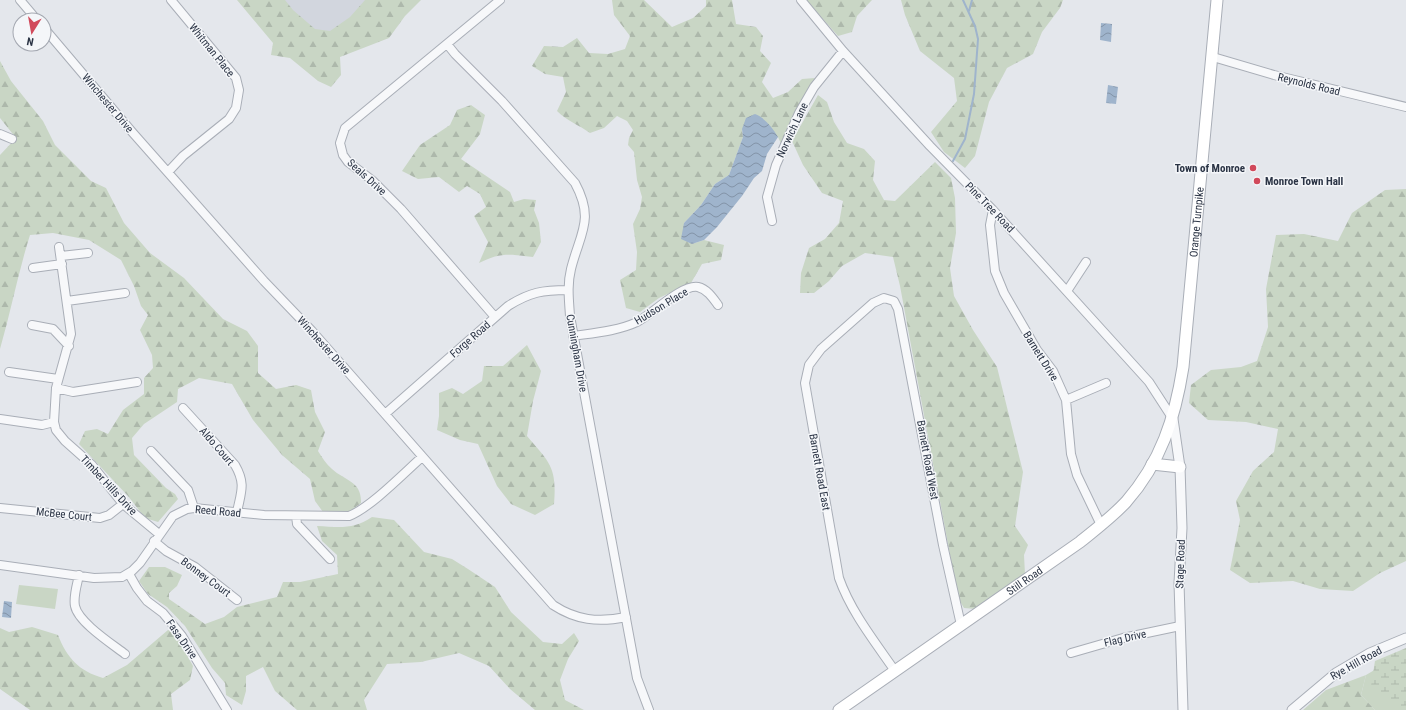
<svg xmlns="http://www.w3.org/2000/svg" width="1406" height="710" font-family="'Roboto Condensed',sans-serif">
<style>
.built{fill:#d2d6de}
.grass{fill:#c9d6c5}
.forest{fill:url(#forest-firs)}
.wetland{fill:url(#wetland-marsh)}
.water{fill:url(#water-waves)}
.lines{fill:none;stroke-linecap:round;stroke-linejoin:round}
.stream{stroke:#9fb4cc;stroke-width:2}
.minor-casing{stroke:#a9aeb7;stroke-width:10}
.tertiary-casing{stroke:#a9aeb7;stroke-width:11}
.secondary-casing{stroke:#a9aeb7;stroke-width:13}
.minor{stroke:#f7f8fa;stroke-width:8}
.tertiary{stroke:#f7f8fa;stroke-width:9}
.secondary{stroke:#fff;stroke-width:11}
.poi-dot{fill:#d1495b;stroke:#f4f6f9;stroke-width:1.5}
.labels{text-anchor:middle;stroke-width:3;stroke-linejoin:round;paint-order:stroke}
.street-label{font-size:11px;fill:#2b3445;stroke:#f4f6f9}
.poi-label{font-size:11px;font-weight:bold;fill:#2b3445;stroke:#f4f6f9;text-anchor:end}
</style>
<defs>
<pattern id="forest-firs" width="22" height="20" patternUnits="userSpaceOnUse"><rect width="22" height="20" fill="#c9d6c5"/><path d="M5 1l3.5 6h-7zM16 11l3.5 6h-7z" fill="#adb8ab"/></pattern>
<pattern id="wetland-marsh" width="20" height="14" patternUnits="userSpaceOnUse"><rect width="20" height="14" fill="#c9d6c5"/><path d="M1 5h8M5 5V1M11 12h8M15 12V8" fill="none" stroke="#adb8ab"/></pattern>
<pattern id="water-waves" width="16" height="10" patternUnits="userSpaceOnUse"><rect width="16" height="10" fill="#9fb4cc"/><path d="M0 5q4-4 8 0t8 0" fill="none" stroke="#8293a7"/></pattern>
</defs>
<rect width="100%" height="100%" fill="#e4e7ec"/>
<path class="built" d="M273 0H390L322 56Z"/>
<path class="grass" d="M19 585 58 589 55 609 16 604Z
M1398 656 1406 710H1375L1361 695 1366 675Z"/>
<path class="forest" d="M237 0H285L293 10 315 29 330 31 350 17 365 0H421L405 16 389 38 340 57 341 75 331 87 318 81 290 58 271 55 273 43Z
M612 0H644L672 27 693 18 706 6V0H732L736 24 756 27 763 36 760 51 771 63 762 82 773 98 788 92 802 79 815 78 793 119 782 146 778 137 742 129 743 137 729 175 715 184 701 205 684 223 692 244 704 240 724 245 721 260 702 264 691 283 659 298 640 312 626 308 620 280 636 270 637 252 633 224 640 209 642 197 637 180 634 152 628 145 629 138 633 130 627 121 617 116 604 128 590 133C579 125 567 121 557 111L566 92 563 77 545 74 532 66 544 46 563 47 577 38 589 53 608 54 625 49 630 36 614 15Z
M806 0H872L857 16 852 32 838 36Z
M901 0H1063L1060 8 1042 32 1033 54 1007 68 989 102 975 156 965 168 944 152 931 132 957 101 954 78 920 51 905 15Z
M0 61 11 81 43 121 55 145 91 181 106 188 124 223 150 253 184 278 223 319 247 331 258 346V373L276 389 296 385 311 390 315 412 325 432 318 451C322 457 326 464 332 469 345 481 362 481 361 503L345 515 323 512 315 501 310 479 282 455 253 420 232 384 199 378 178 389 177 402 144 424 132 438 134 455 166 488 175 494 178 499 158 522 145 518 128 496 79 444 85 431 97 429 108 434 123 410 144 394V378L153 368 152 355 140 330 148 315 141 306 134 286 121 260 89 240 53 233 30 235C18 273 11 311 0 349V155L16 138 0 118Z
M818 95 827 102 834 122 847 143 864 149 875 161 873 180 884 200 895 201 935 162 951 178 955 198 956 233 950 268 954 296 973 330 997 367 1023 472 1015 526 1028 545 1024 555 1025 574 976 609 964 608 958 598 900 286 893 257 865 253 842 266 829 281 814 293H800L801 273 809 248 825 239 839 223 843 201 822 193 803 165 792 141Z
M471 105 485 115 480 134 461 159 510 192 514 202 524 199 536 200 534 210 539 223 541 242 533 257C510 254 500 252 479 263L488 242 474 216 486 207 480 194 467 186 459 192 439 177 418 179 402 171 420 145 450 125 457 110Z
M1406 189V561L1380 573 1353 591 1320 589 1293 581 1250 583 1230 570 1240 520 1236 501 1253 471 1274 452 1278 429 1246 422 1208 420 1189 403 1191 385 1211 370 1241 367 1257 361 1268 327 1266 289 1276 235 1304 234 1338 241 1352 213 1385 190Z
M527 345 541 371 533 401 527 436C550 463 557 467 554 504L535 515 511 504 497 486 478 444 460 440 437 430 439 416V393L452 388 463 394 482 381 484 366H503Z
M372 517 394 520 424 552 452 559 468 569 495 587 511 612 543 642 562 644 574 633 579 641 568 659 560 680 565 700 584 710H535L510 689 489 666 459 653 421 662 387 664 364 700 367 710H297L275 691 263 667 246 676V691L242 705 226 695 225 683 212 668 185 626 167 607 148 594 139 581 149 567H165L182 575 177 586 169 593V599L205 624 224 617 237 607 277 597 283 582H300L338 574 337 555 322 541 317 526C339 527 353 530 372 517Z
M32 627 58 635C67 658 79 671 103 678L127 665 168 630 174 632 193 666 190 680 171 694 173 710H30L0 689V628L9 632Z
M1366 675 1361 695 1375 710H1303L1326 690Z"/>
<path class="wetland" d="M1406 648V710H1400L1371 686 1375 661Z"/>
<path class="water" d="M1101 23 1112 24 1111 42 1100 40Z
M1108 85 1118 87 1116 104 1106 103Z
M755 114C765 118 772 127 778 137L767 154 762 171 754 178 742 196 717 227 704 240 692 244 681 239 684 223 701 205 715 184 729 175 743 137 742 129 746 118Z
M4 601 12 602 11 618 2 617Z"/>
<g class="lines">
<path class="stream" d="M969 11 972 0
M953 161 965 139 974 94 978 39 975 26 963 0"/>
<defs>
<path id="minor" d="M20 0 37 20
M801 0 843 51 930 146 993 210 1149 382 1173 419
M44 28 133 133 264 281 312 331 553 605C576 620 598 623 626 617
M447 44 455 54 502 101 575 183C595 220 580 233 571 269 567 285 569 300 570 316L637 678 649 710
M1213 57 1274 75 1406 107
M0 134 12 139
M168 172 183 156 229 119 236 108 239 90 236 78 171 0
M993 210 990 225 995 271 1004 293 1037 350 1053 371 1066 400 1071 454 1077 475 1101 525
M772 221 767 197 776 165 799 113 814 87 843 51
M59 247 71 334 56 388 54 422 56 430 65 441 92 465 123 504 159 534
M61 256 88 253
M33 268 62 264
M1067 291 1086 262
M67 301 125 293
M495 317 401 209 373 181 348 162 343 155 340 143 345 128 500 0
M32 325 53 329 69 346
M573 336C594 333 618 331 637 322 651 315 682 284 698 287 707 289 713 298 718 305
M9 372 58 379
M56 388 73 392 137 382
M1066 400 1106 383
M183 408 235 465C246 484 241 492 237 512
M385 414 508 306C530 292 543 290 568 290
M0 419 42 425 54 422
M151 451 188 490 194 508
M0 508 100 518 109 515 123 504
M296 516 297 524 330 559
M154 541 166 551 195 567 237 600
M0 565 94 578 122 577 132 571 140 563 173 516 187 509 194 508 264 515 349 516C370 508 404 473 422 457
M129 574 137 588 147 601 163 613 182 636 227 710
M79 575C77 585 73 597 75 606 78 622 112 644 125 654
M1071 653 1123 638 1180 626
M895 671C875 642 851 612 839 578L805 383 809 365 821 349 873 303 884 298 894 301 898 309 943 545 961 625"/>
<path id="tertiary" d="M1173 419 1180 467 1182 528 1179 583 1183 710
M1292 710 1336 673 1370 653 1406 638"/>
<g id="secondary">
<path d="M1152 464 1180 467"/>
<path id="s1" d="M839 710 1080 542C1096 529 1112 517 1126 502 1161 462 1175 418 1183 367L1217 0"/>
</g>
</defs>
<use href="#minor" class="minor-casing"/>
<use href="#tertiary" class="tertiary-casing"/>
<use href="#secondary" class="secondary-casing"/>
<use href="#minor" class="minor"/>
<use href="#tertiary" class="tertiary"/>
<use href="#secondary" class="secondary"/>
</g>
<g class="poi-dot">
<circle cx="1253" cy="168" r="4"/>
<circle cx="1257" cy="181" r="4"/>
</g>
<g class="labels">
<g class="street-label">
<text transform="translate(212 50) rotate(51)" y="4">Whitman Place</text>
<text transform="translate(1309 84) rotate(14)" y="4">Reynolds Road</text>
<text transform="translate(108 103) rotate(50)" y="4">Winchester Drive</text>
<text transform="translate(792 130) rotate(-65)" y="4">Norwich Lane</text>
<text transform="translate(367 177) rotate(42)" y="4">Seals Drive</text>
<text transform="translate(990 207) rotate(46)" y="4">Pine Tree Road</text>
<text dy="4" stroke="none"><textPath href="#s1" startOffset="649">Orange Turnpike</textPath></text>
<text transform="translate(661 306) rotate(-31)" y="4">Hudson Place</text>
<text transform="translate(470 339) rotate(-41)" y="4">Forge Road</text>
<text transform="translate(324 345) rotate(48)" y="4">Winchester Drive</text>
<text transform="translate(577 353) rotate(80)" y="4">Cunningham Drive</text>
<text transform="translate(1041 356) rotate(58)" y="4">Barnett Drive</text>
<text transform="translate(217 446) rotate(49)" y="4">Aldo Court</text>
<text transform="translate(928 460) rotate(80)" y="4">Barnett Road West</text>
<text transform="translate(820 472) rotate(80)" y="4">Barnett Road East</text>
<text transform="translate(109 485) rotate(47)" y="4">Timber Hills Drive</text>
<text transform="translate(218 511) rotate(5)" y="4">Reed Road</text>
<text transform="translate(64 514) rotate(6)" y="4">McBee Court</text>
<text transform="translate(1180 564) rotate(-88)" y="4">Stage Road</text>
<text transform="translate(206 577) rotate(36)" y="4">Bonney Court</text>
<text dy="4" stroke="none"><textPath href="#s1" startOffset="226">Still Road</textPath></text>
<text transform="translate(1125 638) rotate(-13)" y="4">Flag Drive</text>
<text transform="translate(182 639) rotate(55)" y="4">Fasa Drive</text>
<text transform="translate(1356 663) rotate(-29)" y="4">Rye Hill Road</text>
</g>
<g class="poi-label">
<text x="1245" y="172">Town of Monroe</text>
<text x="1265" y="185" text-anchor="start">Monroe Town Hall</text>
</g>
</g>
<g transform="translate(32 32) rotate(191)"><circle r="19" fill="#f4f6f9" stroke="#a4a8b1"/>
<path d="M0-3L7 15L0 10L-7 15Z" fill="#d1495b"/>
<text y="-6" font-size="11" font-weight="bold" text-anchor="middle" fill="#2b3445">N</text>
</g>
</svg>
